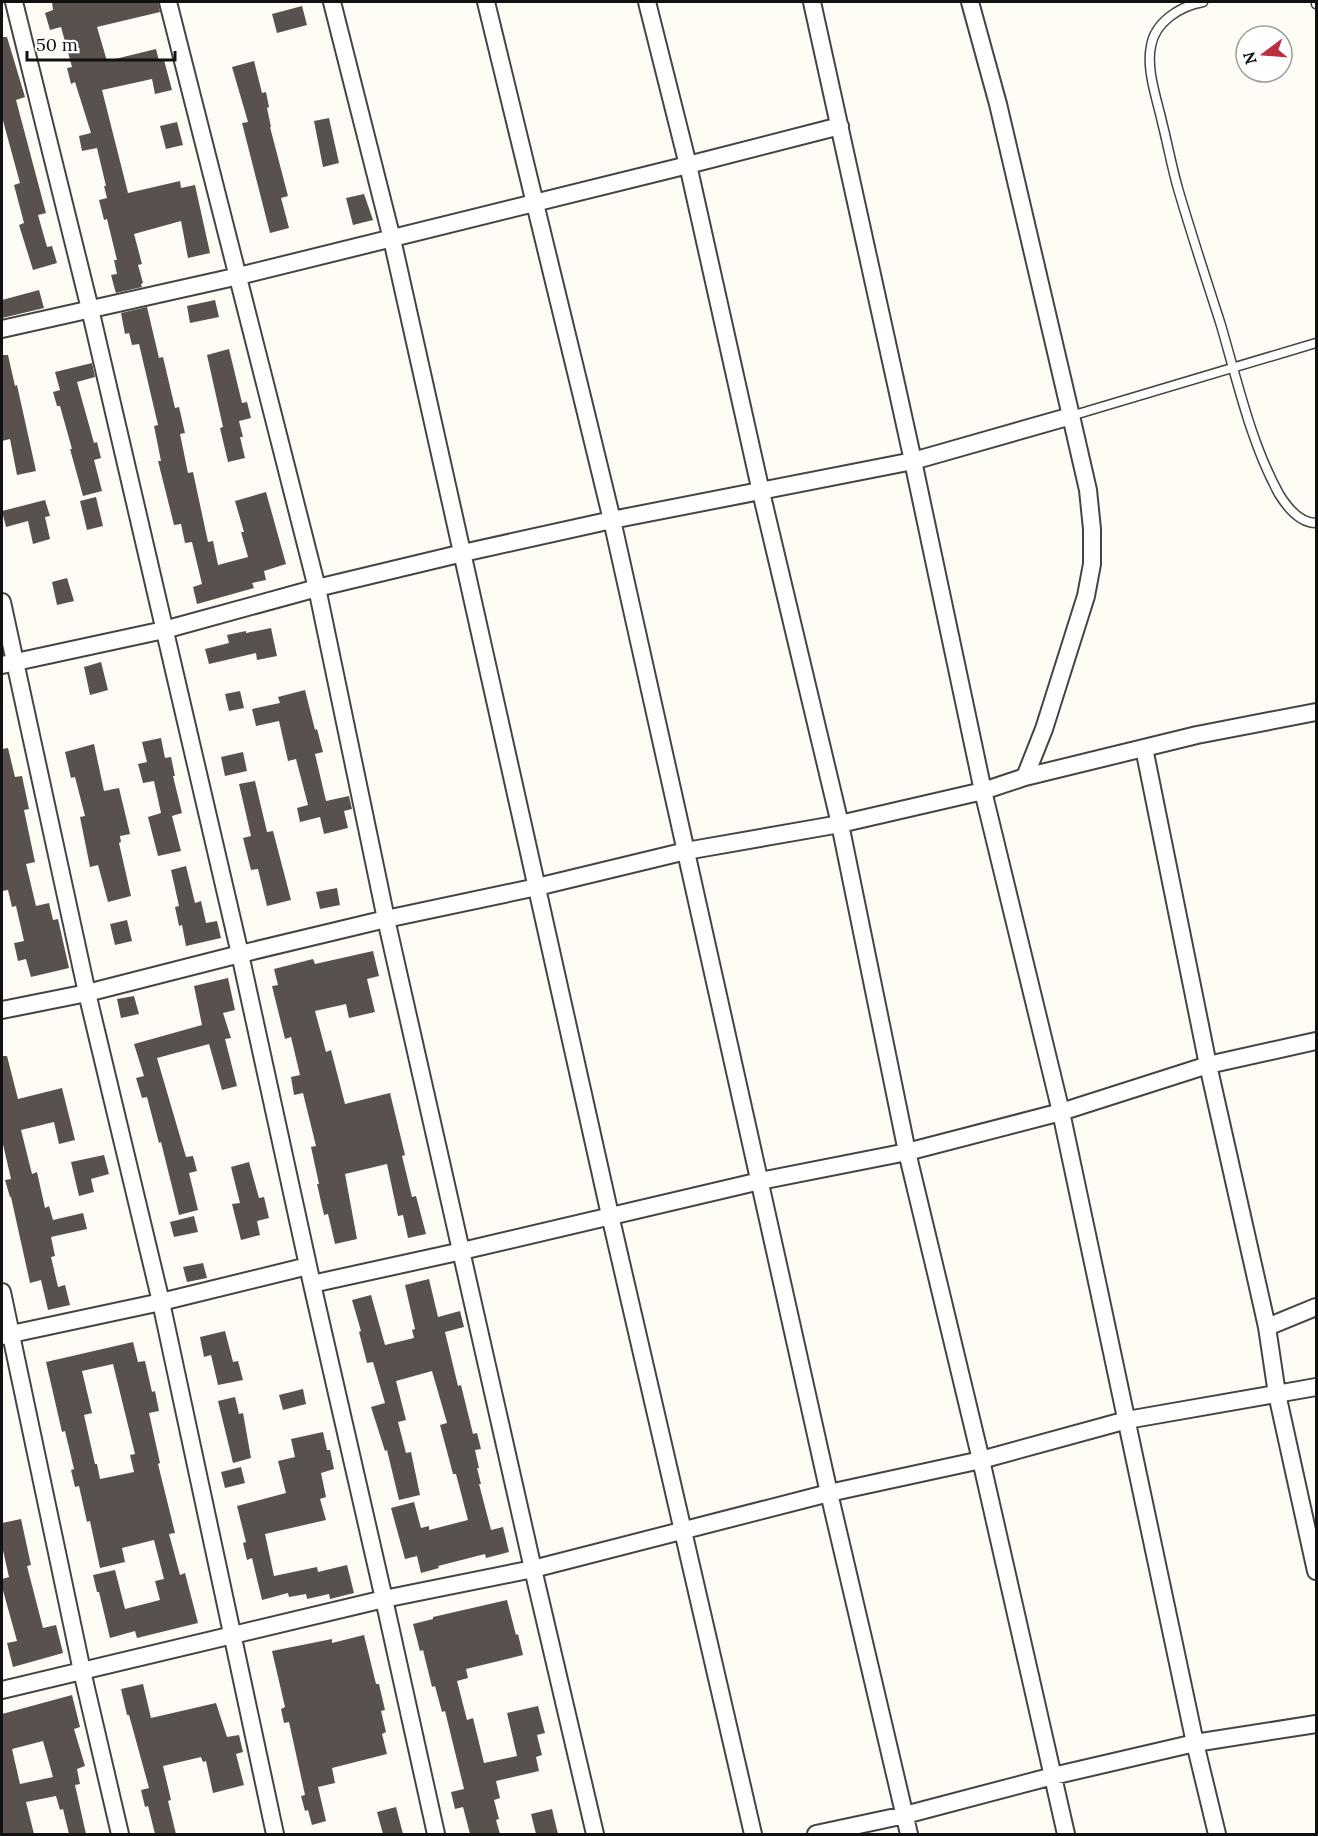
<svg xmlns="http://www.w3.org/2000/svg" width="1318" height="1836" font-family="Lora,serif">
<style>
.building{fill:#59514e;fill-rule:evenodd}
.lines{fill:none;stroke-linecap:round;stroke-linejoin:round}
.lane-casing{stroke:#444;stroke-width:11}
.street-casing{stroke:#444;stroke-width:20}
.lane{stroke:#fff;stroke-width:8}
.street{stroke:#fff;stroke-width:16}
</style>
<rect width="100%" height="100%" fill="#fefcf5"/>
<path class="building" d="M52 2H158L160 12 97 27 107 61 156 49 159 61 164 60 172 90 155 94 152 79 102 90 128 193 180 181 181 188 195 185 210 253 188 258 181 221 134 234 142 264 138 265 143 283 141 284 142 287 116 293 115 290 111 275 117 274 114 260H117L107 219 104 220 99 200 107 198 104 186H106L97 148 82 151 79 136 91 133 75 82 71 84 67 68 72 67 61 27 50 30 45 13 53 10Z
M302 6 307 25 277 33 272 14Z
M2 37H7L25 97 16 100 46 213 38 215 47 247 52 246 57 263 33 270 19 225 24 223 14 185 20 183 2 117Z
M254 61 262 93 266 92 269 107 267 108 271 127H270L288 196 281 198 289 228 270 233 242 123 248 122 232 67Z
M329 118 339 163 323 167 314 121Z
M177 122 183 145 166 149 160 126Z
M364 194 373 220 353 225 346 198Z
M39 290 44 308 2 318V300Z
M215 300 219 317 190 323 187 306Z
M147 307 159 358 163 357 175 408 179 407 185 433 180 434 188 473 193 472 208 542 213 541 218 565 248 557 241 532H244L235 501 266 492 286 564 264 571 266 580 252 583 254 588 197 604 193 587 202 584 192 542 185 543 181 524 174 525 158 461H161L154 426 158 425 139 344 132 345 129 333 125 334 121 313Z
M229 349 242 403 247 402 251 418 239 421 243 437H240L245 458 228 462 220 428 223 427 207 355Z
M2 355H8L15 386 17 385 36 471 17 475 10 439 2 441Z
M92 363 95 377 77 382 94 443 97 442 101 458 94 460 102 491 83 496 70 449H72L60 406H57L53 392 60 390 55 372Z
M96 497 103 526 87 530 80 501Z
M45 500 50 516 45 517 50 539 33 544 28 521 6 527 2 511Z
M67 578 74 601 57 605 52 582Z
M271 628 277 656 257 660 256 653 209 664 205 649 229 643 227 635 246 631V633Z
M101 662 108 690 90 695 84 667Z
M305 690 315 730 317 729 323 752 315 754 326 801 349 796 352 809 344 811 348 828 324 834 320 817 300 822 297 808 308 805 296 759 288 761 279 721 256 726 252 709 280 703 278 697Z
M240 691 244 708 229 711 225 694Z
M161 738 165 758 171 757 175 776H173L182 813 172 816 181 851 158 856 148 817 161 813 154 781 143 783 138 764 147 762 142 742Z
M94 744 104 791 119 788 130 834 120 836 121 842 119 843 131 896 108 902 98 865 90 867 80 817 85 816 75 777 71 778 65 752Z
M8 748 15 777 22 776 29 809 24 810 35 862 26 864 36 906 49 903 53 920 58 919 69 968 31 977 26 959 18 961 14 943 24 941 16 906 12 907 8 890 2 891V749Z
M243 752 247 771 225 776 221 757Z
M255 781 267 832 273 831 291 900 267 906 258 869 251 870 243 838 251 836 239 784Z
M186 866 195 903 201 901 206 923 217 921 221 938 186 946 182 925 179 926 175 907 179 906 171 870Z
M337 888 340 905 320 909 316 892Z
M127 920 132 941 115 945 110 924Z
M373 951 379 976 367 979 375 1012 349 1018 346 1004 315 1011 326 1052 331 1050 345 1104 390 1093 405 1155 402 1156 412 1197 416 1196 426 1234 408 1238 403 1215 398 1216 387 1164 345 1174 357 1239 335 1244 328 1214 324 1215 317 1184H319L311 1147 316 1146 303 1093 294 1095 291 1077 300 1075 291 1037 285 1039 272 986 278 985 274 969 313 959 315 964Z
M228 978 235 1010 223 1013 231 1038 225 1039 237 1086 222 1090 209 1044 157 1058 186 1157 193 1156 197 1171 189 1173 198 1210 179 1215 161 1142 159 1143 147 1097 142 1098 136 1078 144 1076 134 1044 202 1025 194 986Z
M134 996 139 1014 121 1018 117 999Z
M2 1056H7L18 1099 62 1088 75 1140 59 1144 54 1122 21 1130 32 1174 37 1172 45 1208 49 1206 53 1220 83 1213 87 1229 51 1237 55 1256 51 1257 58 1287 65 1285 70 1305 48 1310 41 1280 30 1283 11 1197H10L5 1180 11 1179 2 1140Z
M104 1155 109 1174 91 1179 94 1192 79 1196 71 1162Z
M249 1162 259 1198 264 1197 269 1218 257 1221 260 1235 241 1240 232 1204 240 1203 231 1167Z
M194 1216 198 1232 174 1237 170 1222Z
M203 1263 207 1278 187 1282 183 1267Z
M429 1279 438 1317 460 1311 464 1327 445 1332 458 1386 461 1385 473 1434 477 1433 481 1449 475 1450 479 1468H477L481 1484H479L491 1530 503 1527 509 1552 486 1558 485 1554 438 1566 439 1568 421 1573 417 1556 405 1559 391 1508 414 1502 421 1528 429 1526V1530L468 1520 456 1474H453L440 1425 447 1423 432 1371 396 1381 406 1420 398 1422 406 1453 411 1452 420 1495 399 1500 387 1450 385 1451 371 1407 385 1403 373 1362 367 1363 359 1332 361 1331 352 1300 371 1295 385 1345 414 1338 412 1330 415 1329 405 1285Z
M225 1331 233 1362 238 1361 243 1380 218 1385 211 1355 204 1357 200 1337Z
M133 1342 138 1362 145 1361 152 1392 155 1391 159 1411 149 1413 160 1463 158 1464 175 1533 169 1534 180 1575 185 1573 198 1623 137 1638 135 1631 110 1638 99 1592H97L93 1575 115 1570 125 1609 160 1600 155 1581 164 1579 154 1540 122 1548 125 1562 100 1568 90 1521 87 1522 79 1486 75 1487 71 1470 74 1469 65 1431 62 1432 46 1362ZM113 1364 135 1454 130 1455 134 1472 100 1479 97 1464H95L84 1415 92 1413 82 1371Z
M303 1389 306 1404 283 1410 279 1395Z
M235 1397 239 1414 243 1413 251 1458 233 1463 218 1401Z
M323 1432 327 1450H330L334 1469 321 1473 326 1497 320 1499 326 1520 265 1534 274 1576 317 1567 318 1572 347 1565 354 1593 330 1599 329 1594 307 1599 306 1594 289 1597 288 1593 262 1600 252 1558 247 1560 243 1543 246 1542 237 1506 286 1493 278 1461 295 1457 291 1439Z
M241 1467 245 1483 225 1488 221 1472Z
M21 1519 31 1565 27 1566 43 1628 56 1625 63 1653 13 1667 7 1643 17 1641 2 1587V1579L9 1577 2 1546V1523Z
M507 1600 516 1635 518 1634 523 1655 466 1669 468 1678 457 1681 467 1720 473 1718 484 1763 517 1756 507 1713 538 1706 545 1733 537 1735 542 1755 536 1757 539 1771 496 1781 500 1798 494 1800 499 1819 496 1820 500 1834H470L463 1807 455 1809 451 1792 464 1789 445 1711 442 1712 435 1686 432 1687 423 1650 420 1651 413 1624 433 1619V1617Z
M364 1635 376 1684H379L385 1710 381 1711 386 1732 382 1734 387 1754 332 1768 335 1783 318 1787 326 1821 312 1825 308 1810 305 1811 301 1796 305 1795 289 1722 284 1723 281 1709 285 1707 272 1651 332 1639V1643Z
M143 1684 151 1718 216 1703 227 1737 239 1735 243 1752 236 1754 244 1785 213 1793 206 1761 203 1762 201 1757 163 1766 171 1800 168 1801 176 1834H155L148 1806 145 1807 141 1790 149 1788 129 1715H127L121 1689Z
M72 1695 80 1727 74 1729 85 1766 77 1769 80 1784 75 1785 86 1834H69L63 1809 60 1810 56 1796 26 1802 34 1834H2V1714ZM43 1741 53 1777 20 1784 12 1749Z
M396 1807 403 1834H383L377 1812Z
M552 1809 558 1834H536L531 1814Z"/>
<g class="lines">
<defs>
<path id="lane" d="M1203 2C1180 6 1155 22 1151 46 1146 70 1157 99 1162 122 1168 145 1172 169 1179 192 1192 236 1206 279 1220 322 1237 379 1250 441 1279 494 1287 507 1300 523 1316 523
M1316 2V4
M1071 416 1316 343"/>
<path id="street" d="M14 2 90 309 240 954 312 1284 384 1599 436 1834
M168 2 317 588 386 919 533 1569 595 1834
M332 2 392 239 610 1215 753 1834
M486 2 612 520 829 1493 909 1834
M647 2 688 165 761 492 840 824 907 1152 981 1460 1066 1834
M812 2 913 461 983 791 1061 1112 1195 1743 1217 1834
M970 2 998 104 1071 416 1088 490 1092 529V564L1086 596 1044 729 1025 777
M2 329 239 276 688 165 840 126
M2 602 87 993 161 1302 275 1834
M2 665 164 630 317 588 463 553 612 520 913 461 1071 416
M1144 748 1208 1065 1267 1327 1277 1394 1316 1571
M2 1010 87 993 240 954 386 919 537 887 686 851 840 824 983 791 1025 777 1197 735 1316 712
M312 1284 462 1251 760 1181 907 1152 1061 1112 1208 1065 1316 1041
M2 1292 82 1671 120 1834
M1267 1327 1316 1307
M2 1336 161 1302 308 1266
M2 1690 384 1599 533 1569 829 1493 981 1460 1127 1420 1316 1387
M816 1834 905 1815 1053 1776 1195 1743 1316 1724"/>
</defs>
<use href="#lane" class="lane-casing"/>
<use href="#street" class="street-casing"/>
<use href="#lane" class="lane"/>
<use href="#street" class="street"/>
</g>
<rect width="1318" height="1836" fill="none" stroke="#111111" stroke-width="6"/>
<g transform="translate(1264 54) rotate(254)"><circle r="28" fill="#ffffff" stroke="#a0a0a0" stroke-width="1.5"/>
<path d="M0-4.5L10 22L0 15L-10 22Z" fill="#bc2e40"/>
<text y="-9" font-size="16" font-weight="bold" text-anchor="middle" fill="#111111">N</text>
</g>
<path d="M27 51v9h148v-9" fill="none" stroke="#111111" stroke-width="3"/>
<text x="36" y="51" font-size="18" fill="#111111" stroke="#ffffff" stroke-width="4.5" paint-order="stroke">50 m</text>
</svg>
